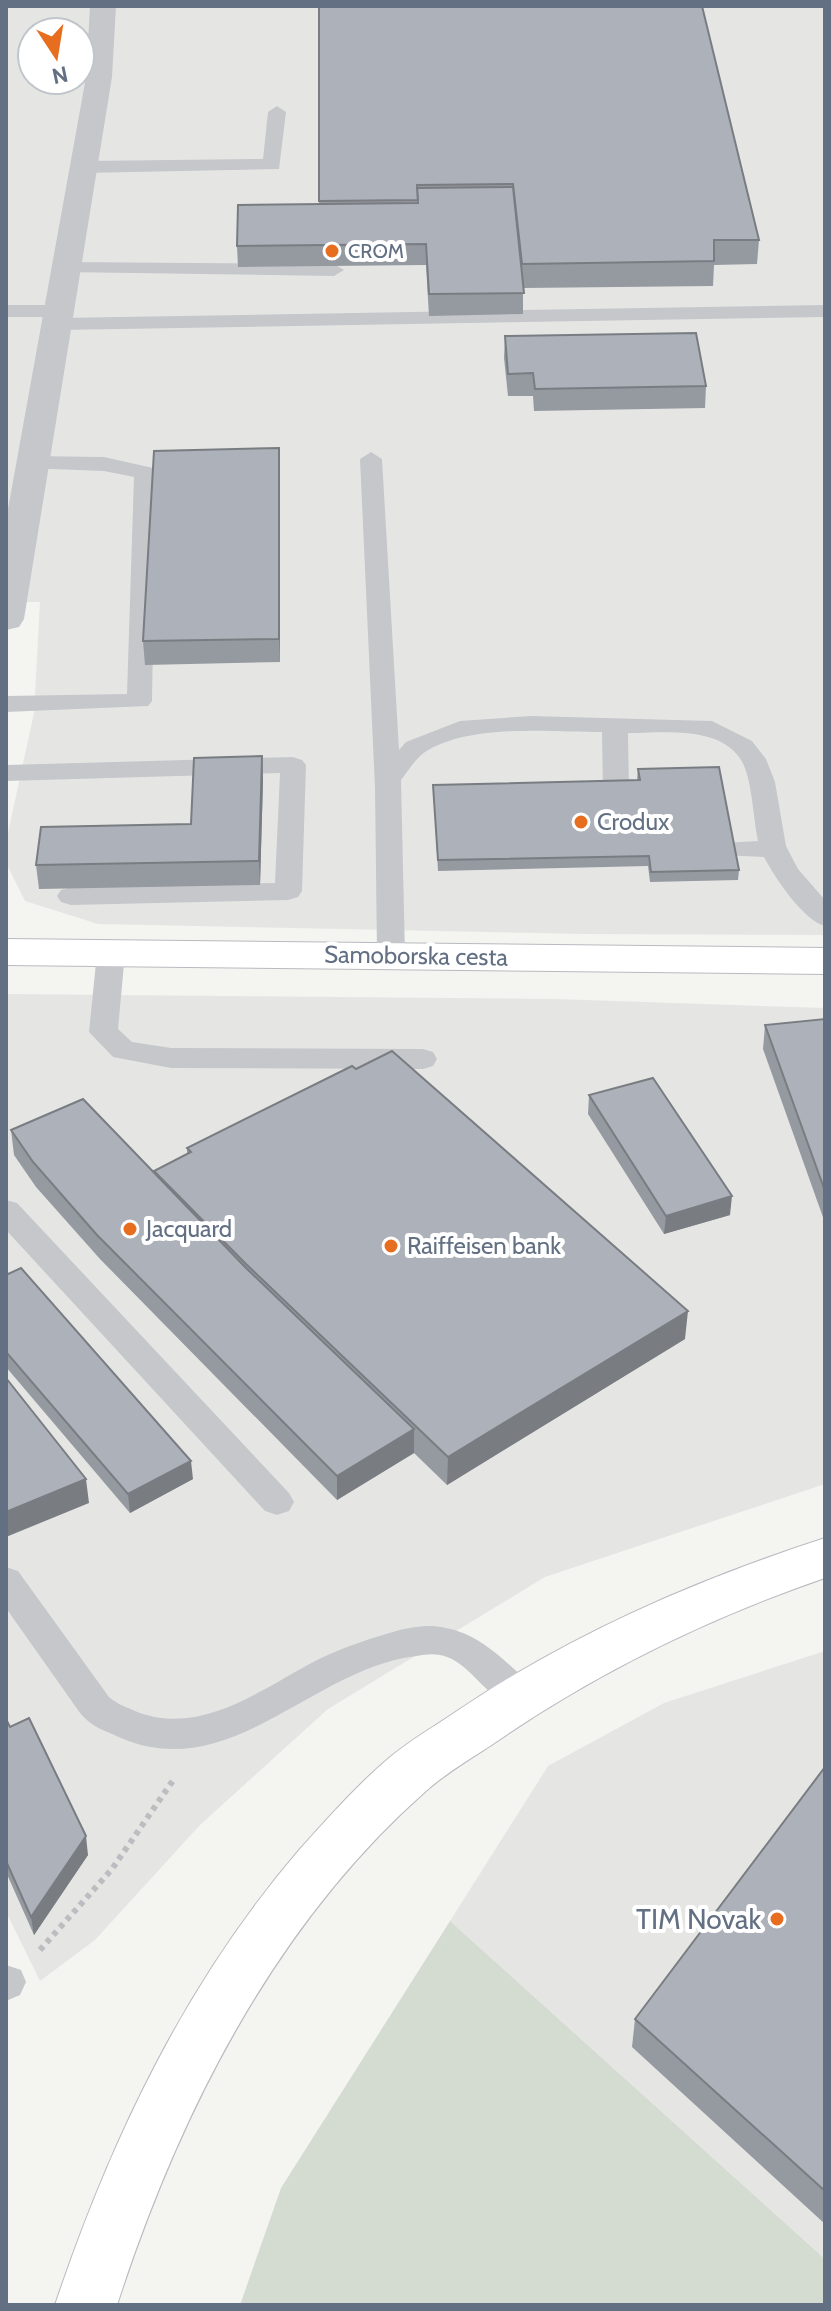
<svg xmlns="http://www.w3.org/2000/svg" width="831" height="2311" font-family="Cabin,sans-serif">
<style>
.built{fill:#e5e6e4;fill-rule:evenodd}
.green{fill:#d4dcd2}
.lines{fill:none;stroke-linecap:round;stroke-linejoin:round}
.secondary-casing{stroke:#b7babf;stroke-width:2}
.path{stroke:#bcbdc0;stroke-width:6;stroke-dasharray:5 5;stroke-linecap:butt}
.lane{fill:#c5c7cb;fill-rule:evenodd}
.street{fill:#c5c7cb;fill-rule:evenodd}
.secondary{fill:#fff;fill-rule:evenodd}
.wall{fill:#9599a0}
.shaded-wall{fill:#797d82}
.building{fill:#adb2ba;stroke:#797d82;stroke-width:2}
.poi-dot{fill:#e76e1f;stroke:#fff;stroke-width:3}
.labels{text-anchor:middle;stroke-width:8;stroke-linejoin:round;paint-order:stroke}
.far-poi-label{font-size:20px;fill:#637083;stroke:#fff;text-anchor:start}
.poi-label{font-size:24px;fill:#637083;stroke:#fff;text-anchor:start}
.street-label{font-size:24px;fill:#637083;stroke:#fff}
.near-poi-label{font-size:28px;fill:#637083;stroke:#fff;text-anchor:end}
</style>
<rect width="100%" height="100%" fill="#f4f5f1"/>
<path class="built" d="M6 6H825V935L586 934 98 924 25 901 6 863V842L34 713 40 602H6ZM32 32H80V80H32Z
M6 994 555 999 825 1008V1484L545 1577 328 1709 200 1825 95 1940 40 1981 6 1912Z
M825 1651V2259L450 1921 548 1766 664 1703Z"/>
<path class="green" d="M450 1921 825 2259V2305H240L281 2188Z"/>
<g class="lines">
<defs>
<path id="secondary" d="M6 939 825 948V974L6 965Z
M825 1538V1578C706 1619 594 1674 490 1746 468 1760 445 1774 426 1791 273 1926 179 2114 117 2305H55C111 2139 185 1983 300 1849 328 1818 357 1785 389 1758 409 1741 432 1728 454 1713 569 1635 693 1581 825 1538Z"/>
</defs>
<use href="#secondary" class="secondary-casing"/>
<path class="path" d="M40 1950 112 1869 174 1779"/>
<path class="lane" d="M277 106 286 112 279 169 84 173 74 167 84 161 263 159 268 112Z
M68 262 334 264 344 270 334 276 61 272 58 268 61 264Z
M6 305H61L71 311 61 317H6Z
M825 305V317L58 330 47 324 58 318Z
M371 452 382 459 399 750 406 742 460 721 531 716 712 721 752 741 766 759 775 782 786 846 798 869 825 900V926C803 920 775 878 764 857L723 855 719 849 723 843 758 841C753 817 753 791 745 768 728 724 664 733 628 733L629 791 625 797H607L603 791 602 732C551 732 470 723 425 752 416 758 408 771 401 780L405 955 401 961 391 964 381 961 377 955 375 788 360 459Z
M32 456 104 457 153 468 156 473 152 701 148 706 6 712V696L127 694 134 477 104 471 24 468 21 463 24 458Z
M293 757 302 760 306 765 302 891 298 897 288 900 71 905 61 902 57 896 61 890 71 887 275 883 280 773 6 781V765Z
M111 944 121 947 125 953 118 1029 132 1042 171 1048 423 1049 433 1052 437 1059 433 1066 423 1069 171 1068 113 1057 89 1032 97 953 101 947Z
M6 1200 17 1203 289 1493 294 1502 289 1511 277 1515 265 1511 6 1230Z
M6 1567 18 1571 109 1697C117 1704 126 1707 135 1711 200 1738 263 1688 317 1660 340 1649 362 1641 386 1634 405 1628 426 1623 446 1628 482 1635 505 1662 532 1685L537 1695 532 1705C496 1718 478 1668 447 1657 438 1653 426 1654 417 1656 314 1667 231 1785 121 1738 106 1731 91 1727 80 1713L6 1608Z
M6 1965 21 1970 26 1982 20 1995 6 2001Z"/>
<path class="street" d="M90 6H116L112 77 24 619 19 627 6 630V520L86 77Z"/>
<use href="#secondary" class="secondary"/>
</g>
<path class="wall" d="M319 6 759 240 757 264 714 265 713 286 523 288V314L429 316 426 265 238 267 237 246 319 204Z
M505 336 706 386 705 408 534 411 533 396H508L504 358Z
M279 448 280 662 145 665 143 641Z
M262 756 263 780 260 885 39 889 36 865 191 824Z
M638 769 739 870 738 880 650 882 648 866 438 871 433 785 637 780Z
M825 1019V1220H824L763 1049 765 1025Z
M589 1095 730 1215 664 1234 588 1114Z
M11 1130 154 1173V1171L187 1154V1148L685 1339 447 1485 414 1453 337 1500 100 1259 36 1187 14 1155Z
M6 1275 193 1479 130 1513 6 1367Z
M6 1719 88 1855 34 1935 6 1872Z
M825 1767V2224L632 2047 635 2019Z"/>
<path class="shaded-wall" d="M279 448V471L280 662 279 639Z
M262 756 263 780 260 885 259 861Z
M732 1196 730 1215 664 1234 666 1216Z
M688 1311 685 1339 447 1485 448 1457Z
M414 1429V1453L337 1500V1476Z
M191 1461 193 1479 130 1513 128 1494Z
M86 1479 89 1503 6 1537V1512Z
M86 1836 88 1855 34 1935 31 1917Z"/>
<path class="building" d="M319 6H702L759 240H714V261L522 264 513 184 417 185 418 200 319 201Z
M513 187 524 293 429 294 426 244 237 246 238 205 418 203 417 188Z
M696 333 706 386 535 389 533 373 508 374 505 336Z
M279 448V639L143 641 154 451Z
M262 756 259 861 36 865 41 827 191 824 194 758Z
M719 767 739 870 651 872 649 856 438 860 433 785 640 780 638 769Z
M825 1019V1191L765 1025Z
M392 1051 688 1311 448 1457 246 1264 154 1171 191 1152 187 1148 352 1066 356 1069Z
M653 1078 732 1196 666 1216 589 1095Z
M83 1099 246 1268 414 1429 337 1476 97 1235 33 1162 11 1130Z
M21 1268 191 1461 128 1494 6 1352V1275Z
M6 1378 86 1479 6 1512Z
M29 1718 86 1836 31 1917 6 1861V1719L10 1727Z
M825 1767V2191L635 2019Z"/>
<g class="poi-dot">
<circle cx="332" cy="251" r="8"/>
<circle cx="581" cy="822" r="8"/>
<circle cx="130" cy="1229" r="8"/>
<circle cx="391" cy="1246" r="8"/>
<circle cx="777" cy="1919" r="8"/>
</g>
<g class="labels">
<g class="far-poi-label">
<text x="348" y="258">CROM</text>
</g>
<g class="poi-label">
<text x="597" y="830">Crodux</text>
<text x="146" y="1237">Jacquard</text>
<text x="407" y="1254">Raiffeisen bank</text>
</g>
<g class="street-label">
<text transform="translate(416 956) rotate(1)" y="8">Samoborska cesta</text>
</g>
<g class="near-poi-label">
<text x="761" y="1929">TIM Novak</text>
</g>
</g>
<rect width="831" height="2311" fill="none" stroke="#637083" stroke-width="16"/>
<g transform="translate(56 56) rotate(168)"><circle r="38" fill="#ffffff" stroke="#c1c6cd" stroke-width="2"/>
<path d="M0-6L14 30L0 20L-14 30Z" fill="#e76e1f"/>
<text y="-12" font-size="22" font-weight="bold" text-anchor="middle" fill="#637083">N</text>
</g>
</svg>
